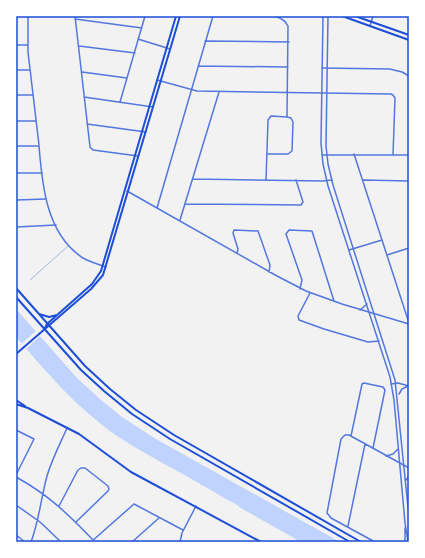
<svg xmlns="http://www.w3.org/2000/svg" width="425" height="558" font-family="Overpass,sans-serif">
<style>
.water{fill:#bfd3fe}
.pier{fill:#f2f2f2}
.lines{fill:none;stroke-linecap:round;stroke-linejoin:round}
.service{stroke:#5277de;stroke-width:0.5}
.minor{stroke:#5277de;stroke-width:1.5}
.tertiary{stroke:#5277de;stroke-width:1.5}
.secondary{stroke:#1d4ed8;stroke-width:2}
.neatline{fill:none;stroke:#1d4ed8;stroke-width:1.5}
</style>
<rect width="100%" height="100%" fill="#f2f2f2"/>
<path class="water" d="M16 309 77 378 101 400 122 417 156 439 340 542H300L294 538 239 507V506C215 493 191 478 168 466 145 453 122 441 101 424 69 399 43 368 16 337Z"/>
<path class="pier" d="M36 331 40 336 25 350 20 345Z"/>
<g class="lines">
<path class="service" d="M30 280 68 246"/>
<path class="minor" d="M28 16V52L39 145
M75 16 90 147 93 150 138 156
M257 16C269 16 282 14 288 26L287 117
M75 19 142 28
M370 26 373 16
M138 39 170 49
M205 41 289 42
M16 45H27
M79 46 135 53
M198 66 288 67
M322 68 390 69 402 72 409 76
M16 70H30
M82 72 127 78
M157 80 197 91 391 94 393 95 395 98 393 155
M16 95H33
M84 97 153 107
M120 102 145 16
M16 121H36
M87 124 146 132
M267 154H288L292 151 293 122 291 118 287 117
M354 154 409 323
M322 155H409
M16 173H42
M193 179 323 181 332 180
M266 180 268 120 271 116 287 117
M363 180 409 181
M127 191 277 276 306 291 342 304 409 324
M16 200 46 199
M185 204 301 205 303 202 296 180
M157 208 213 16
M180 220 219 92
M16 227 56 225
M349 250 382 240
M237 253 238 249 233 233 234 230 258 231 270 265 269 272
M387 255 409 248
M300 289 302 280 286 234 289 230 312 231 334 301
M310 293 298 316 299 320 324 329 368 342 379 341
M391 384 398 383 409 386
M16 430 34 439 16 475
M351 436 362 384 364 383 383 387 385 390 373 448
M16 477C49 495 69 515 95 542
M16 505 40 522 61 542
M59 506 78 470 81 468H85L108 486 109 489 108 491 76 522
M348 526 365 444
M16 535 25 542
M31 542C39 521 41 498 47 476 52 459 60 444 67 428
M91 542 134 504 183 530
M132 542 159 518
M180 542 182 533 196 506
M375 542 331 518 327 513 341 439 345 435H349L409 468"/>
<path class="tertiary" d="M323 16 321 143 323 164 328 186 390 377 394 400 405 523 408 542
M328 16 326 146 328 164 333 185 395 380 409 517
M16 146H39C42 184 46 234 83 258 90 262 98 264 106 267
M360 310 367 304
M399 394 402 389 408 386
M386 456 393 454 398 449
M406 480 409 476
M405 528V542"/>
<path class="secondary" d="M342 16 409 40
M355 16 409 35
M16 288 85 366 110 389 136 410 174 435 361 542
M16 297 81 370 104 391 132 414 170 439 350 542
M39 314 49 317 57 315
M45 328 47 324 92 284 101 271 176 16
M16 354 91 289 103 275 180 16
M16 400 25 406
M16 404 28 408 79 434 131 472 261 542"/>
</g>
<rect width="425" height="558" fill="none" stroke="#ffffff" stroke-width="34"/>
<rect x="17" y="17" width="391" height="524" class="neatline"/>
</svg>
